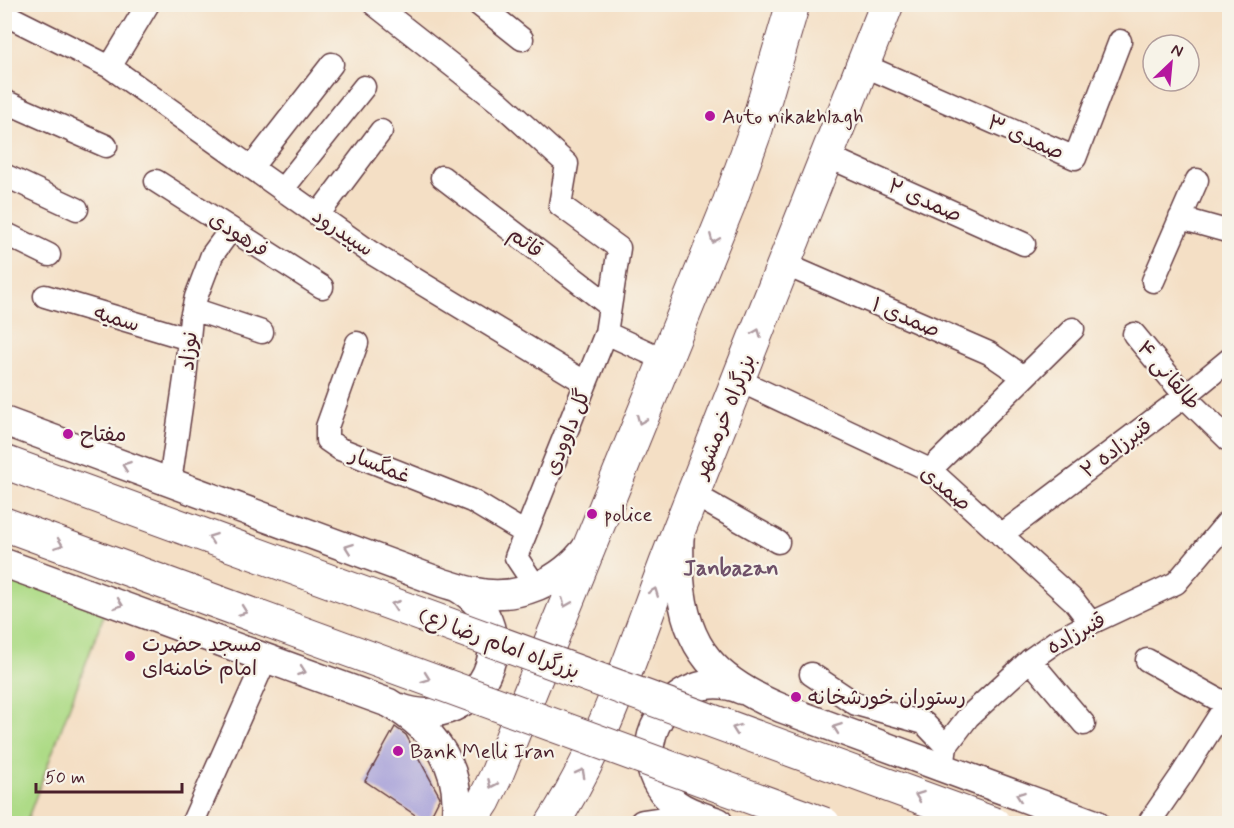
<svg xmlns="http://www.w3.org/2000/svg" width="1234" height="828" font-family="Mynerve,'Playpen Sans Arabic',sans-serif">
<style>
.green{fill:#aedb87;stroke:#7c7d59;stroke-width:1.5}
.building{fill:#b3addb}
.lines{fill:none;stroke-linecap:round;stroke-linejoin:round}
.minor-casing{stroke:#643c42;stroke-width:25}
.major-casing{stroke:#643c42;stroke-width:31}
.highway-casing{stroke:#643c42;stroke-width:35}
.minor{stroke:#fff;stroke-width:22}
.major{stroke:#fff;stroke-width:28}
.highway{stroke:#fff;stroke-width:33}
.highway-bridge-casing{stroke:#643c42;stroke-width:35;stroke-linecap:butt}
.highway-bridge{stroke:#fff;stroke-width:33}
.oneway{stroke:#ae9aa0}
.poi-dot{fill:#b5179e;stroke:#f7f3e8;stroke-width:2}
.labels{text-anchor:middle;stroke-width:4.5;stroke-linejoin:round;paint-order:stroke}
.poi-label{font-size:21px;fill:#4a1f2b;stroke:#f7f3e8;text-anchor:start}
.street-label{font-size:21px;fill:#4a1f2b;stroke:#f7f3e8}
.neighbourhood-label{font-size:22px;font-weight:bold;fill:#6f5169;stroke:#f7f3e8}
</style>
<rect width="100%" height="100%" fill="#f7f3e8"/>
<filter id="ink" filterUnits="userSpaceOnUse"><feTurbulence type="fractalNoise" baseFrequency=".0167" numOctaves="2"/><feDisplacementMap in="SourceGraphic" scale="12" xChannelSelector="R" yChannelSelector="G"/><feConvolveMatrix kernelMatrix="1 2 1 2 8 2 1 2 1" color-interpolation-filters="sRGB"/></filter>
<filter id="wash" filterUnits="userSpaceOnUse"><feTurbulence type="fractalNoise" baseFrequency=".008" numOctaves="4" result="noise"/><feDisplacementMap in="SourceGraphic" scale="24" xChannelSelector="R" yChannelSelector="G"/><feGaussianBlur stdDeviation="1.35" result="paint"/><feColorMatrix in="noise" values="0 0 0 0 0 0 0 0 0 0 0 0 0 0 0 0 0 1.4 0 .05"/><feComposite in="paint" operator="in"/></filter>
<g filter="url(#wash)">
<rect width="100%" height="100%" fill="#f4dfc5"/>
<path class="green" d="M4 575 105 612 26 823H5Z"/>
<g id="blocks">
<path class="building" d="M395 727 406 735 440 797 427 823 365 781Z"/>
</g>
</g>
<g filter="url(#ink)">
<use href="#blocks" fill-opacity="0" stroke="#643c42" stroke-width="1.5"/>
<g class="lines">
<defs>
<path id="minor" d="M374 4 500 103 567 164 560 205 619 248 606 333 516 557 536 587
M478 4 522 39
M4 14 110 67 370 252 586 383
M863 65 1075 158 1120 41
M110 67 148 4
M4 101 106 146
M827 156 1024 244
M251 168 332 64
M4 175 77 209
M442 177 610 306
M156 181 322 287
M282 190 364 87
M318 215 381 131
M1180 218 1230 232
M4 233 49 255
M784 264 989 353 1024 377
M1153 281 1197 180
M45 296 189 339
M193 309 262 332
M606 333 665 360
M1134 334 1191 403 1230 441
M357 343 327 427V440L340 449 472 501 525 533
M738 380 930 470 1074 601 1091 623
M930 470 1073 329
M170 482 185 379 191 318 196 297 212 255 231 229
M693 494 778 542
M1001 535 1185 396 1230 359
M1030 660 1084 724
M1147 660 1226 704
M811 674 856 704 924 723 946 746
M943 768 946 746 968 717 1030 660 1058 640 1091 623 1176 583 1230 519
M192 824 266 658
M1148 824 1181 776 1230 699"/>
<path id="major" d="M4 421 443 583C453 586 464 590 475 592 518 601 561 582 587 547
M680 533C678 549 680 564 680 579 685 650 717 681 781 708L1095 824
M4 563 389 703C435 730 464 767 455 824
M400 708C481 737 531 628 456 587
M718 822C704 817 688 813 676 804 614 758 671 660 742 690
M643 824 677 819H704"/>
<path id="highway" d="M469 824 484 801 496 776 728 206 756 129 793 4
M552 824C609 736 638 633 676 537 746 359 816 182 887 4"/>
</defs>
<use href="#minor" class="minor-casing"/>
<use href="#major" class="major-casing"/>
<use href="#highway" class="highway-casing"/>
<use href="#minor" class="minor"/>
<use href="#major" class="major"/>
<use href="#highway" class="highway"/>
<defs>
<path id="highway-bridge" d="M4 462 994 824
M4 524 824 824"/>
</defs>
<use href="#highway-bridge" class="highway-bridge-casing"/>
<use href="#highway-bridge" class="highway-bridge"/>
</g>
<defs><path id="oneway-chevron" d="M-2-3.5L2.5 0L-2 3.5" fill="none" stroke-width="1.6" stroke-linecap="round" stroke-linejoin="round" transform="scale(1.5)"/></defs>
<g class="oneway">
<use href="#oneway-chevron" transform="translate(714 239) rotate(112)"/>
<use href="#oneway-chevron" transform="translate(757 333) rotate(-68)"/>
<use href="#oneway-chevron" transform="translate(641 420) rotate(112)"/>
<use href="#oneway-chevron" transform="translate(126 466) rotate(-160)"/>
<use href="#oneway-chevron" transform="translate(212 538) rotate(-160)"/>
<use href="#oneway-chevron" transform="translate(59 544) rotate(20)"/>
<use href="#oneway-chevron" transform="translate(349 548) rotate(-160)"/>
<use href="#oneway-chevron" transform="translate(654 592) rotate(-69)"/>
<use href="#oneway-chevron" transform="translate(566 603) rotate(112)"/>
<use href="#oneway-chevron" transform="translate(119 604) rotate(20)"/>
<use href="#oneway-chevron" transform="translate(395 605) rotate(-160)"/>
<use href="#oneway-chevron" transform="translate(243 611) rotate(20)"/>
<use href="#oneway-chevron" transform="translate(302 671) rotate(20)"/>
<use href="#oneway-chevron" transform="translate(426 678) rotate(20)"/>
<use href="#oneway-chevron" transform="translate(837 728) rotate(-160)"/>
<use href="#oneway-chevron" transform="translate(736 729) rotate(-160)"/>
<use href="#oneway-chevron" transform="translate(581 773) rotate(-62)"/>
<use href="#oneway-chevron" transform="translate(492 784) rotate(114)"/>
<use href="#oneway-chevron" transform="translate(919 796) rotate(-160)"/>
<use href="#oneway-chevron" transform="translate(1020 796) rotate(-160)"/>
</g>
</g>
<g class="poi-dot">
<circle cx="710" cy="116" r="6"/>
<circle cx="68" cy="434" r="6"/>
<circle cx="592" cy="514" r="6"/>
<circle cx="130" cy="656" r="6"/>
<circle cx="796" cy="697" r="6"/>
<circle cx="398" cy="751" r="6"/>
</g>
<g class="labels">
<g class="poi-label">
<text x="722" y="123">Auto nikakhlagh</text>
<text x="80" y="441">مفتاح</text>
<text x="604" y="521">police</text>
<text x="142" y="651">مسجد حضرت<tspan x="142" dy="24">امام خامنه‌ای</tspan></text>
<text x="808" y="704">رستوران خورشخانه</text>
<text x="410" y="758">Bank Melli Iran</text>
</g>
<g class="street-label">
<text transform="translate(1026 137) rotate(24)" y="7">صمدی ۳</text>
<text transform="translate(925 200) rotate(24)" y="7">صمدی ۲</text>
<text transform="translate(343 232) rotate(34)" y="7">سپیدرود</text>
<text transform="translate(239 234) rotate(33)" y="7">فرهودی</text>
<text transform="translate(526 242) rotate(37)" y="7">قائم</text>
<text transform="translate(906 317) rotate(23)" y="7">صمدی ۱</text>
<text transform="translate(117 318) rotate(17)" y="7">سمیه</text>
<text transform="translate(188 351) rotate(-85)" y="7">نوزاد</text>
<text transform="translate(1169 375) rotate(49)" y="7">طالقانی ۴</text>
<text transform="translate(724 416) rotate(-68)" y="7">بزرگراه خرمشهر</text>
<text transform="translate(567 432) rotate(-68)" y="7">گل داوودی</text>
<text transform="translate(1116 448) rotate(-37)" y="7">قنبرزاده ۲</text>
<text transform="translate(380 465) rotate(22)" y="7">غمگسار</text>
<text transform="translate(946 488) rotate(39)" y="7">صمدی</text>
<text transform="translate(1076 633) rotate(-29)" y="7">قنبرزاده</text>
<text transform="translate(499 643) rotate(20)" y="7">بزرگراه امام رضا (ع)</text>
</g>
<g class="neighbourhood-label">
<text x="731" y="575">Janbazan</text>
</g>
</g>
<rect width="1234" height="828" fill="none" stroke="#f7f3e8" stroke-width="24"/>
<g transform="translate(1171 63) rotate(26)"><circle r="28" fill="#f7f3e8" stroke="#b29e9c" stroke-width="1.5"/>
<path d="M0-4.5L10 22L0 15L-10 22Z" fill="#b5179e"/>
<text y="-9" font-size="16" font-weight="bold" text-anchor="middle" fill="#4a1f2b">N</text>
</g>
<path d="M36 783v9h146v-9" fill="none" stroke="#4a1f2b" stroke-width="3"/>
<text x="45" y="783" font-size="18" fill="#4a1f2b" stroke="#f7f3e8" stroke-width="4.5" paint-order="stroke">50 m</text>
</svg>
